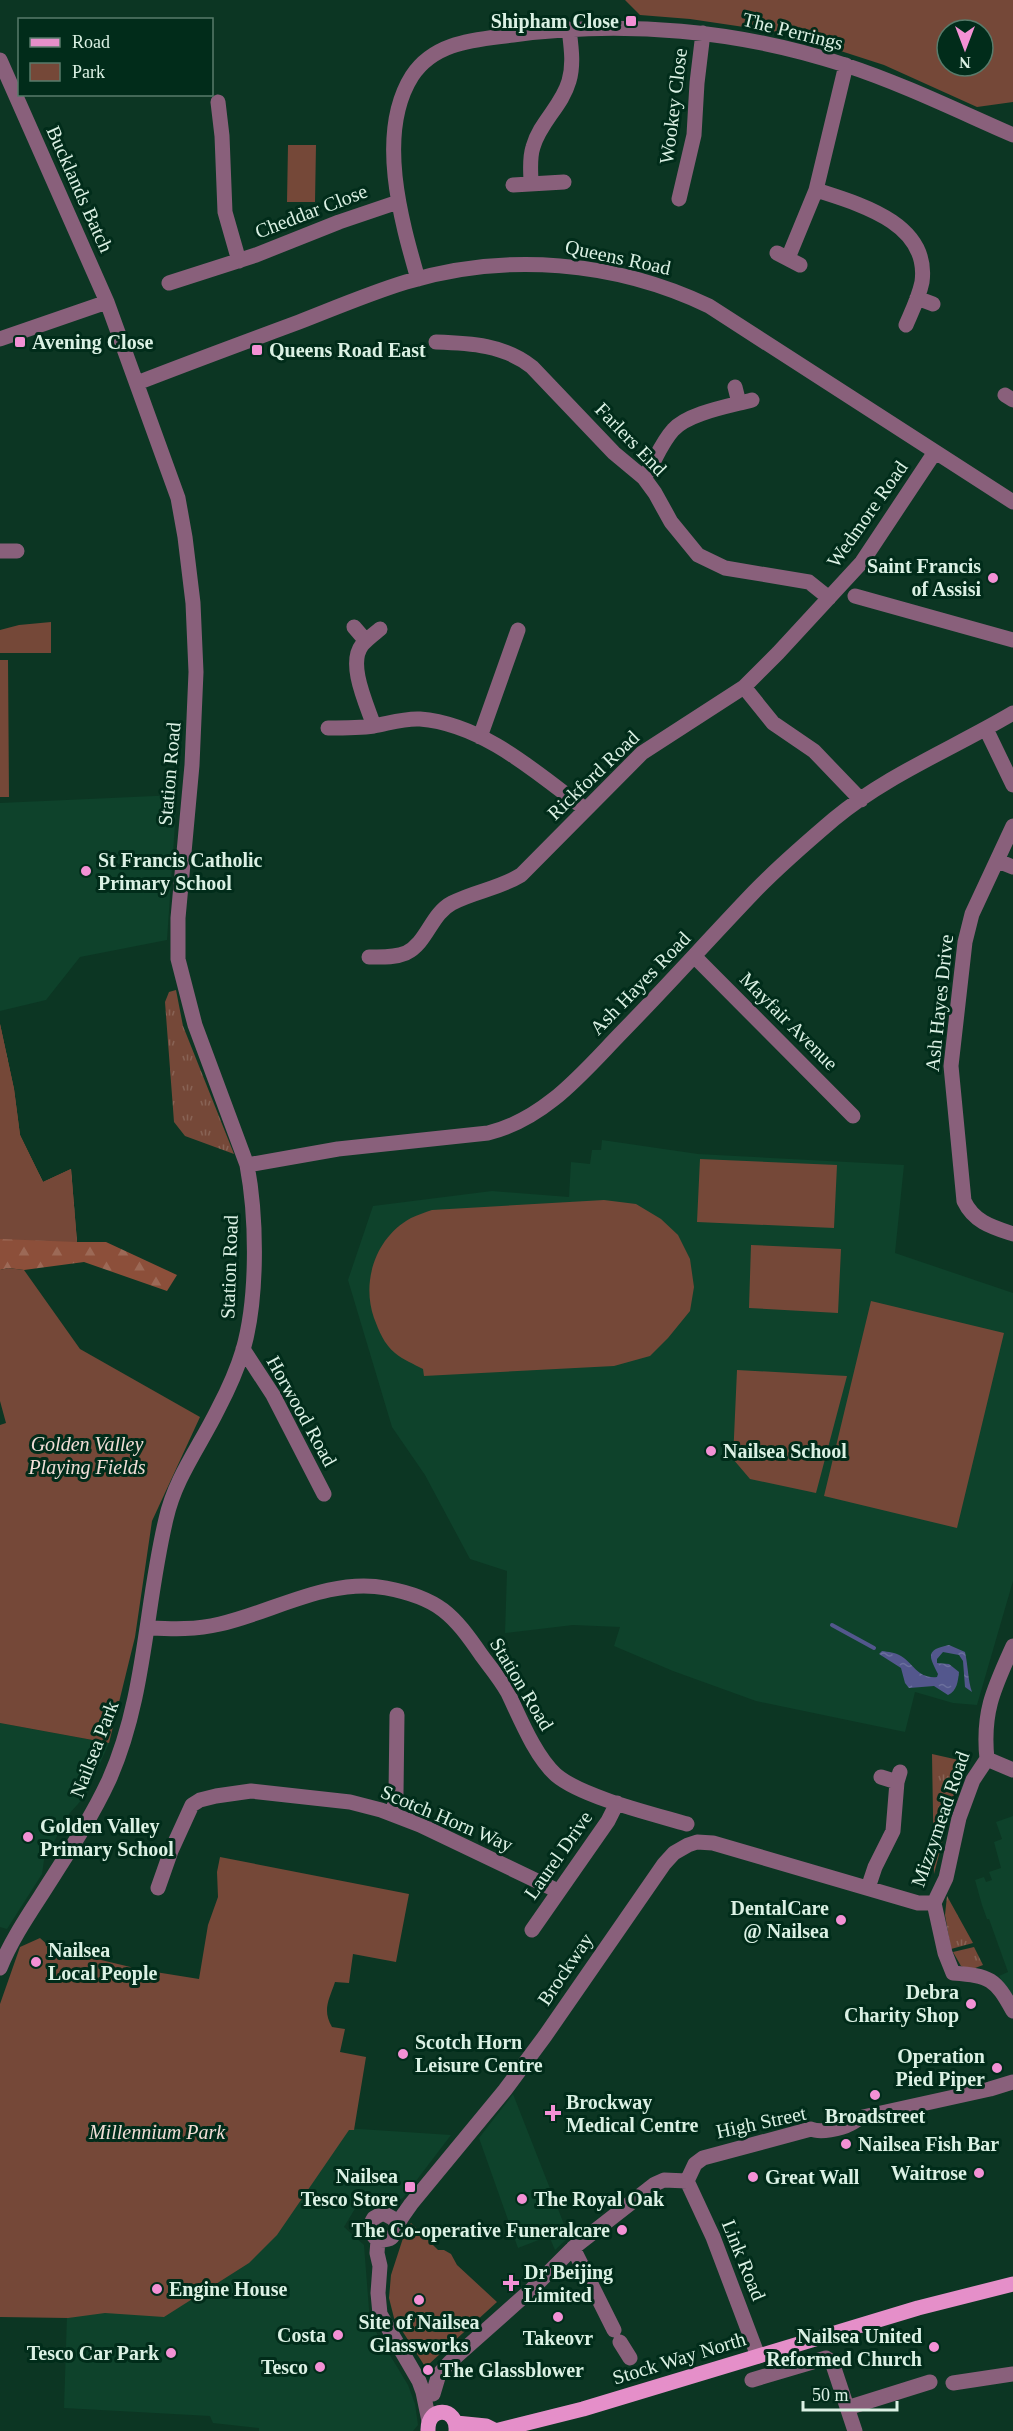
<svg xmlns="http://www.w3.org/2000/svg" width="1013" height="2431" font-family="'Times New Roman',serif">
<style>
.built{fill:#0e422b}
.grass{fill:url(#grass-tufts)}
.forest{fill:url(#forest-firs)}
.park{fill:#754838;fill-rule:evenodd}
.water{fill:url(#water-ripples)}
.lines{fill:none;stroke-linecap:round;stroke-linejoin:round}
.stream{stroke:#53578d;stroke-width:4}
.minor{stroke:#89607b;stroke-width:15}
.major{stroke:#e58fc9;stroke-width:15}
.poi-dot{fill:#f391d5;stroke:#012c1a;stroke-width:2}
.labels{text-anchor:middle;stroke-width:6;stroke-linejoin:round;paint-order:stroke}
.poi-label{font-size:20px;font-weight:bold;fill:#dbf1e4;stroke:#012c1a;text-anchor:start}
.street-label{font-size:20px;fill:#dbf1e4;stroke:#012c1a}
.park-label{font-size:20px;font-style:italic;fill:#f1ded7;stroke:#012c1a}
</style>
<defs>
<pattern id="grass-tufts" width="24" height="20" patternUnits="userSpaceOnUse" patternTransform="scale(1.5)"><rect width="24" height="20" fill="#754838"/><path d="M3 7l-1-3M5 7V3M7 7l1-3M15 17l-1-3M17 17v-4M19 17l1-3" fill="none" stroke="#886355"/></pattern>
<pattern id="forest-firs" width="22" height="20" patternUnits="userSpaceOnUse" patternTransform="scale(1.5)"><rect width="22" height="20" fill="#8c4f3a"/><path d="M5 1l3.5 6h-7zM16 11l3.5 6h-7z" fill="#9c6956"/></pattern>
<pattern id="water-ripples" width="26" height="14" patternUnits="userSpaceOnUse" patternTransform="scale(1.5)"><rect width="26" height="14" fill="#53578d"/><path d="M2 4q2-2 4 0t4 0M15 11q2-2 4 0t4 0" fill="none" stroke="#6b709d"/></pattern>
</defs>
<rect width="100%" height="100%" fill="#0c3623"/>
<path class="built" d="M177 795 167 940 80 957 46 1000 0 1011V803Z
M602 1140 698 1154 904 1165 895 1253 1013 1293V1581L977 1705 953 1703 915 1692 905 1732 756 1701 673 1671 614 1646 620 1627 573 1625 505 1633 507 1571 470 1559 425 1475 392 1427 348 1280 373 1206 492 1191 569 1197 571 1162 590 1164 592 1150H601Z
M0 1723 109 1743 86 1795 69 1814 44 1860 42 1874 7 1929 0 1927Z
M1013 1816V2000L999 1976 1008 1972 989 1919H987L982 1905 975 1880 984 1877 986 1882 992 1880 989 1872 1001 1868 994 1842 1002 1839 996 1822Z
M513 2094 569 2237 555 2250 549 2236 518 2248 479 2138Z
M344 2128 451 2135 403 2198 392 2203 359 2202 344 2227 364 2245 370 2322 408 2385 415 2404 418 2425 413 2431H259V2428L213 2423 210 2416 64 2408 67 2315Z"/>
<path class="grass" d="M176 990 183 1026 234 1154 185 1136 174 1122 165 1002 169 992Z
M932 1754 963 1761 934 1874Z
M947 1896 973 1943 951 1949 945 1915Z
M974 1947 983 1965 970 1970 961 1966 953 1952Z"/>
<path class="forest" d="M0 1024 14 1089 20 1135 43 1182 71 1169 77 1242H106L177 1275 167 1291 84 1262 24 1270 8 1268 0 1270Z"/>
<path class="park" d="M625 0H1013V102L977 107 884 65 785 33 690 19 640 15ZM947 30H983V66H947Z
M288 145H316L315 202H287Z
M51 622V653H0V630L19 625Z
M0 660H8L9 797H0Z
M0 1024 14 1089 20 1135 43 1182 71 1169 77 1242 0 1239Z
M700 1159 837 1165 834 1228 697 1222Z
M604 1200 636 1204 661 1219 678 1235 690 1259 694 1287 690 1311 668 1338 650 1356 614 1366 424 1376 423 1369C414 1364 403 1360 395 1353 384 1344 379 1331 374 1318 361 1281 376 1237 411 1218 418 1215 425 1212 432 1210Z
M751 1245 841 1249 838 1313 749 1308Z
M8 1268 24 1270 80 1349 200 1417 152 1521 135 1637 109 1743 0 1723V1425L6 1423 0 1401V1270Z
M871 1301 1004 1333 957 1528 824 1496Z
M737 1370 847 1376 816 1493 750 1479 733 1459Z
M220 1857 409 1894 396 1962 353 1954 349 1983 335 1982C329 2000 322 2010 332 2027L345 2029 340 2052 366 2057 354 2130H349L277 2235 249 2263 164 2317 105 2313 68 2318 0 2317V2004L20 1947 40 1938 51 1948 143 1970 199 1979 208 1925 218 1897 217 1872Z
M411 2223 438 2250H444L451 2254 457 2265 497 2302 429 2364 424 2365 394 2318 389 2298 391 2275 405 2232Z"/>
<path class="water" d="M949 1645 965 1652C968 1665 968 1681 972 1692L965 1687 963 1661 959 1655 943 1652 937 1659V1663L949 1664 959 1672C958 1681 957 1691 948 1695L934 1686 909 1688 905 1683 901 1668 879 1654 882 1651C888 1652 895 1652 901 1656 914 1664 918 1679 937 1677L938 1674C929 1656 925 1650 949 1645Z"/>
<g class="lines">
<path class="stream" d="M832 1625 874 1648"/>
<path class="minor" d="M0 60 107 302 178 498 185 537 193 603 196 672 192 765 178 918V959L195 1025 247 1165C257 1218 258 1298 243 1350 237 1370 228 1390 218 1409 200 1446 175 1478 166 1519 145 1606 146 1697 109 1780 90 1821 64 1859 40 1897 25 1920 10 1943 0 1968
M218 102 222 136 225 212 239 261
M531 184C531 172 529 159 533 147 540 122 562 106 569 81 574 64 571 46 569 29
M513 185 564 182
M816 190C859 204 930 223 922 282 919 297 912 311 906 325
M679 199 694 135 697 83 703 33
M777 253 800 265
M788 258 816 190 846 65
M418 279C401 220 376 133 412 76 435 41 476 40 513 35 624 20 739 30 845 65 903 84 958 111 1013 135
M169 283 256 255 339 222 398 202
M917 298 933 304
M0 339 107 302
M436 342C470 343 505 345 532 367L614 453 644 478 655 493 671 522 698 555 725 568 809 582 829 598
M137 383C191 362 245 342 299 322 335 308 370 293 406 282 506 252 615 261 709 306L1013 502
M735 387 739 403
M1005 395 1013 400
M644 478C654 463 661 443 673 430 688 413 730 406 752 400
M0 551H17
M855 596 1013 640
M354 627 366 641
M744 687 773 723 814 751 861 800
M374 726C367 705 347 664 362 645 367 639 374 634 380 629
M328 728C344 728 359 728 374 726 390 723 405 718 420 719 483 724 537 773 585 809
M986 729 1013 785
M480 737 518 630
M1013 826 972 914 965 942 951 1066 964 1201C974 1222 992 1227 1013 1234
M998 861 1013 867
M369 957C381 957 394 958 406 953 427 943 431 914 452 903 475 891 498 889 521 875L642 753 744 687 778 653 862 562 935 452
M695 957 853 1116
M247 1165 338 1149 488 1133C546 1119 584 1071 623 1031 668 985 710 938 754 892 779 866 807 842 834 819 887 775 954 748 1013 713
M243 1349 273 1395 324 1494
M148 1628C173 1629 195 1630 220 1624 273 1612 330 1577 386 1588 439 1598 453 1614 482 1656 491 1668 501 1680 508 1693 520 1718 535 1756 556 1775 582 1797 653 1814 687 1824
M987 1759 1013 1770
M881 1777 897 1782 900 1772
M393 1814 396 1794 397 1715
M158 1888 171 1851 192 1805 200 1800 216 1796 251 1791 350 1802 381 1810 420 1825 558 1891
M868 1888 875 1867 893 1831 897 1782
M934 1903 946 1878 959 1818 973 1780 987 1759C982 1712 994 1688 1013 1646
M934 1903 945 1953 953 1973C990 1976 995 1978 1013 2011
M532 1930 608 1821 617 1803
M687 2181 695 2164 703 2158 811 2129C820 2133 841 2129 850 2124 855 2122 857 2119 863 2117L990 2089 1013 2082
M687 2181 713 2237 758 2356
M397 2225 394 2219 383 2213 374 2218C368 2227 370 2234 378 2240 396 2241 393 2234 399 2222 402 2216 407 2210 411 2204L505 2090 545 2036 664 1864 674 1853 688 1845 697 1842 713 1843 918 1903H934
M378 2240 377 2253 380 2266 378 2293 380 2314 419 2381 423 2392 429 2421
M573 2248 614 2330
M620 2342 630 2358
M752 2380 826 2358 832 2362 855 2431
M953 2383 1013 2374
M433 2394 439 2374 450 2362 532 2289 573 2248 655 2184 664 2180 687 2181
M847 2408 930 2382"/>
<path class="major" d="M456 2423 486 2426 496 2431
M428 2431C427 2405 458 2407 456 2431
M495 2431 583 2409 918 2308 1013 2284"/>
</g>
<g class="poi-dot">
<rect x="625" y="15" width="12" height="12" rx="3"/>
<rect x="14" y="336" width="12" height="12" rx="3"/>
<rect x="251" y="344" width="12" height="12" rx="3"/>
<circle cx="993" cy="578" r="6"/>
<circle cx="86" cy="871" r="6"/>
<circle cx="711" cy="1451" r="6"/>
<circle cx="28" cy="1837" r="6"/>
<circle cx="841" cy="1920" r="6"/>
<circle cx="36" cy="1962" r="6"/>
<circle cx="971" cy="2004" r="6"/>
<circle cx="403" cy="2054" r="6"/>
<circle cx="997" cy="2068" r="6"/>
<circle cx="875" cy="2095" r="6"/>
<path d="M550 2104h6v6h6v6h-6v6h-6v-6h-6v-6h6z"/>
<circle cx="846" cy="2144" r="6"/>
<circle cx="979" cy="2173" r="6"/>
<circle cx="753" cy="2177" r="6"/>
<rect x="404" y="2181" width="12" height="12" rx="3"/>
<circle cx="522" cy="2199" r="6"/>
<circle cx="622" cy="2230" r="6"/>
<path d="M508 2274h6v6h6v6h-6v6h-6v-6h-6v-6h6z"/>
<circle cx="157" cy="2289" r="6"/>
<circle cx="419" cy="2300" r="6"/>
<circle cx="558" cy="2317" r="6"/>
<circle cx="338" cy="2335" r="6"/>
<circle cx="934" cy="2347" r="6"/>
<circle cx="171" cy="2353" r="6"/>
<circle cx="320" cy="2367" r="6"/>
<circle cx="428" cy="2370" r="6"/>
</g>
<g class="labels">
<g class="poi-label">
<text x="619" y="28" text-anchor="end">Shipham Close</text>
<text x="32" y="349">Avening Close</text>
<text x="269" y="357">Queens Road East</text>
<text x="981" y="573" text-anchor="end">Saint Francis<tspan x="981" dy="23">of Assisi</tspan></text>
<text x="98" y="867">St Francis Catholic<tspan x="98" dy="23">Primary School</tspan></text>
<text x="723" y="1458">Nailsea School</text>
<text x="40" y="1833">Golden Valley<tspan x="40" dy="23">Primary School</tspan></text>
<text x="829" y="1915" text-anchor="end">DentalCare<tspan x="829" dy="23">@ Nailsea</tspan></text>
<text x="48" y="1957">Nailsea<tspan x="48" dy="23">Local People</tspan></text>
<text x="959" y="1999" text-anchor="end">Debra<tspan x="959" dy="23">Charity Shop</tspan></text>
<text x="415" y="2049">Scotch Horn<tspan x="415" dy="23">Leisure Centre</tspan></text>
<text x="985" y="2063" text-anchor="end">Operation<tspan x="985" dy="23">Pied Piper</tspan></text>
<text x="566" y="2109">Brockway<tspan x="566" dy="23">Medical Centre</tspan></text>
<text x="875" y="2123" text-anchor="middle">Broadstreet</text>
<text x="858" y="2151">Nailsea Fish Bar</text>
<text x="967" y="2180" text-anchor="end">Waitrose</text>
<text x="398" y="2183" text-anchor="end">Nailsea<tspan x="398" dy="23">Tesco Store</tspan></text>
<text x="765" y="2184">Great Wall</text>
<text x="534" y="2206">The Royal Oak</text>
<text x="610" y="2237" text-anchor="end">The Co-operative Funeralcare</text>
<text x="524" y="2279">Dr Beijing<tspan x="524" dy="23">Limited</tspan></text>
<text x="169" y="2296">Engine House</text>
<text x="419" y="2329" text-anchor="middle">Site of Nailsea<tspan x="419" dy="23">Glassworks</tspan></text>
<text x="326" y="2342" text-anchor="end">Costa</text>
<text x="922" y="2343" text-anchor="end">Nailsea United<tspan x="922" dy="23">Reformed Church</tspan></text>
<text x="558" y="2345" text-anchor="middle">Takeovr</text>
<text x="159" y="2360" text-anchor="end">Tesco Car Park</text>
<text x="308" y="2374" text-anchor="end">Tesco</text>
<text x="440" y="2377">The Glassblower</text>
</g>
<g class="street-label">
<text transform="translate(793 31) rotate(14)" y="7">The Perrings</text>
<text transform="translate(673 106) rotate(-83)" y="7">Wookey Close</text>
<text transform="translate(80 189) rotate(66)" y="7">Bucklands Batch</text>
<text transform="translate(311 211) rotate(-21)" y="7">Cheddar Close</text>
<text transform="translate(618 257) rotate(12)" y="7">Queens Road</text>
<text transform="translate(631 439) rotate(46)" y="7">Farlers End</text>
<text transform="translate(867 514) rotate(-55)" y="7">Wedmore Road</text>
<text transform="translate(169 774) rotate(-85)" y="7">Station Road</text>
<text transform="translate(593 775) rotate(-44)" y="7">Rickford Road</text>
<text transform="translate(640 983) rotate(-46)" y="7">Ash Hayes Road</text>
<text transform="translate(939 1003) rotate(-84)" y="7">Ash Hayes Drive</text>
<text transform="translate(789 1021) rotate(45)" y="7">Mayfair Avenue</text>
<text transform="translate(229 1267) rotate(-88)" y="7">Station Road</text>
<text transform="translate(302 1411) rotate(61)" y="7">Horwood Road</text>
<text transform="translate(522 1684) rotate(59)" y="7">Station Road</text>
<text transform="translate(94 1749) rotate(-69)" y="7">Nailsea Park</text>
<text transform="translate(447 1818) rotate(23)" y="7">Scotch Horn Way</text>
<text transform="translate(940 1819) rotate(-71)" y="7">Mizzymead Road</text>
<text transform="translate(558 1855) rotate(-55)" y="7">Laurel Drive</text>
<text transform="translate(565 1969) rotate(-56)" y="7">Brockway</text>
<text transform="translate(761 2122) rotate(-12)" y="7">High Street</text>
<text transform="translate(744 2260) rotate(68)" y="7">Link Road</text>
<text transform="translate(679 2358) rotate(-17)" y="7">Stock Way North</text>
</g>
<g class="park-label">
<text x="87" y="1451">Golden Valley<tspan x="87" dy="23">Playing Fields</tspan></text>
<text x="157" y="2139">Millennium Park</text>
</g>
</g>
<rect x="18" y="18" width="195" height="78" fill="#012c1a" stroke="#587b6b" stroke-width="1.5"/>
<rect x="30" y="38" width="30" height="9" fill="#e58fc9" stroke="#587b6b" stroke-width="1.5"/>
<text x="72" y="48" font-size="18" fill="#dbf1e4">Road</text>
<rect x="30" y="63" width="30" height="18" fill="#754838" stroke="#587b6b" stroke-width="1.5"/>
<text x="72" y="78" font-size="18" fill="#dbf1e4">Park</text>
<g transform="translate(965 48) rotate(180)"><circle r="28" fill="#012c1a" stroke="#587b6b" stroke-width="1.5"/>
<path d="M0-4.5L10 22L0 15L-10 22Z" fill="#f391d5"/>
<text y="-9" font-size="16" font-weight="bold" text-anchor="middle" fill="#dbf1e4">N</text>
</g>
<path d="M803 2401v9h94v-9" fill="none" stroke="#dbf1e4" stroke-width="3"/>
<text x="812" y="2401" font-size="18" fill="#dbf1e4" stroke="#012c1a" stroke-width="4.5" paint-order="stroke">50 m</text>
</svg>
